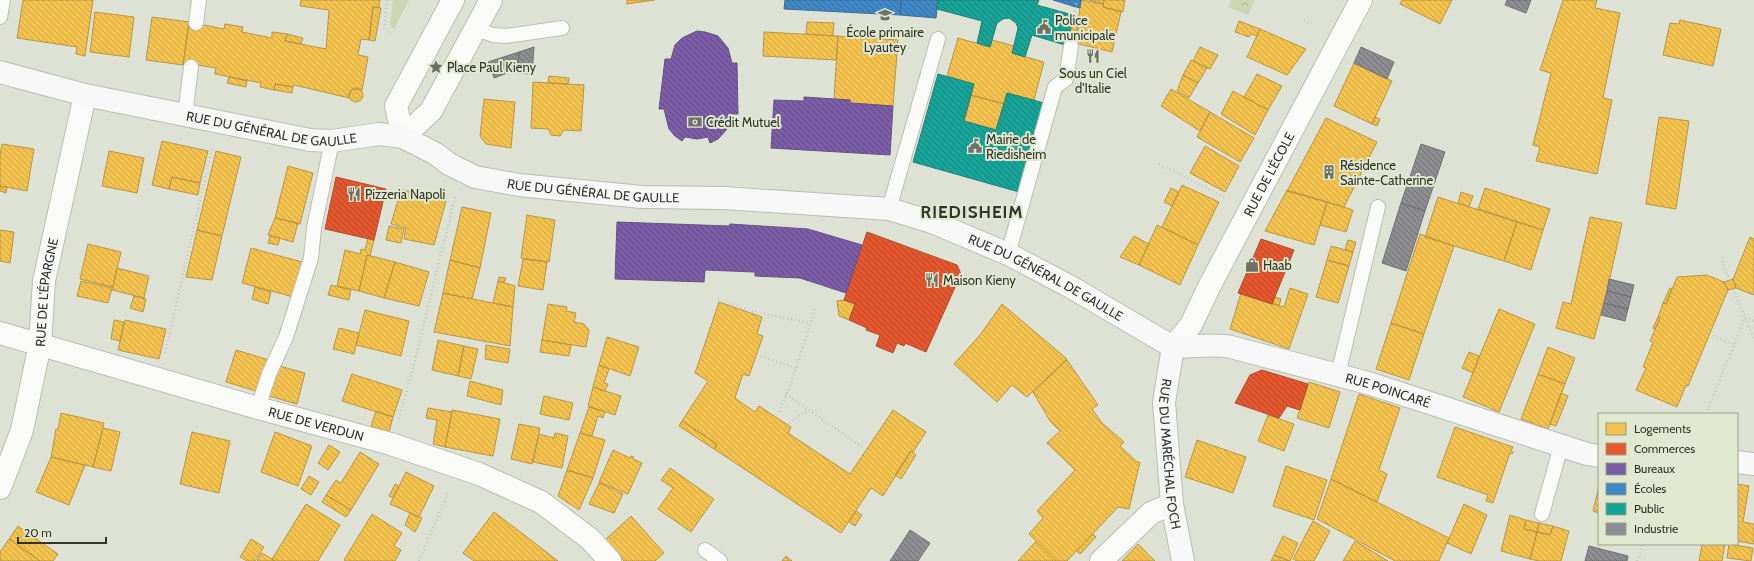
<svg xmlns="http://www.w3.org/2000/svg" width="1754" height="561" font-family="Cabin,sans-serif">
<style>
.grass{fill:#cbd6b3}
.forest{fill:url(#forest-crowns)}
.homes{fill:url(#homes-back-hatch);stroke:#b89744}
.shops{fill:url(#shops-back-hatch);stroke:#ae4d2d}
.offices{fill:url(#offices-back-hatch);stroke:#655282}
.schools{fill:url(#schools-back-hatch);stroke:#3b6f97}
.public{fill:url(#public-back-hatch);stroke:#1f8277}
.industry{fill:url(#industry-back-hatch);stroke:#717373}
.lines{fill:none;stroke-linecap:round;stroke-linejoin:round}
.lane-casing{stroke:#babeb3;stroke-width:16}
.street-casing{stroke:#babeb3;stroke-width:24}
.secondary-casing{stroke:#babeb3;stroke-width:24}
.path{stroke:#c3c5c1;stroke-width:2.5;stroke-dasharray:1 3;stroke-linecap:butt}
.lane{stroke:#fafbf9;stroke-width:14}
.street{stroke:#fafbf9;stroke-width:22}
.secondary{stroke:#f7f7f7;stroke-width:22}
.labels{text-anchor:middle;stroke-width:4;stroke-linejoin:round;paint-order:stroke}
.poi-label{font-size:13px;fill:#31352b;stroke:#e0e8cf;text-anchor:start}
.street-label{font-size:13px;fill:#31352b;stroke:#e0e8cf}
.district-label{font-size:17px;font-weight:bold;letter-spacing:1px;fill:#31352b;stroke:#e0e8cf}
</style>
<defs>
<pattern id="forest-crowns" width="20" height="18" patternUnits="userSpaceOnUse"><rect width="20" height="18" fill="#cbd6b3"/><path d="M2 6a3 3 0 1 1 6 0M12 15a3 3 0 1 1 6 0" fill="none" stroke="#afb89a"/></pattern>
<pattern id="homes-back-hatch" width="6" height="6" patternUnits="userSpaceOnUse"><rect width="6" height="6" fill="#f2c14e"/><path d="M-1 5l2 2M0 0l6 6M5-1l2 2" fill="none" stroke="#d0a644"/></pattern>
<pattern id="shops-back-hatch" width="6" height="6" patternUnits="userSpaceOnUse"><rect width="6" height="6" fill="#e4572e"/><path d="M-1 5l2 2M0 0l6 6M5-1l2 2" fill="none" stroke="#b94927"/></pattern>
<pattern id="offices-back-hatch" width="6" height="6" patternUnits="userSpaceOnUse"><rect width="6" height="6" fill="#7b5ea7"/><path d="M-1 5l2 2M0 0l6 6M5-1l2 2" fill="none" stroke="#604a80"/></pattern>
<pattern id="schools-back-hatch" width="6" height="6" patternUnits="userSpaceOnUse"><rect width="6" height="6" fill="#3f88c5"/><path d="M-1 5l2 2M0 0l6 6M5-1l2 2" fill="none" stroke="#3570a0"/></pattern>
<pattern id="public-back-hatch" width="6" height="6" patternUnits="userSpaceOnUse"><rect width="6" height="6" fill="#17a398"/><path d="M-1 5l2 2M0 0l6 6M5-1l2 2" fill="none" stroke="#15867c"/></pattern>
<pattern id="industry-back-hatch" width="6" height="6" patternUnits="userSpaceOnUse"><rect width="6" height="6" fill="#8d8d92"/><path d="M-1 5l2 2M0 0l6 6M5-1l2 2" fill="none" stroke="#747477"/></pattern>
</defs>
<rect width="100%" height="100%" fill="#dee2d5"/>
<path class="grass" d="M393 0H409L394 29 390 26Z"/>
<path class="forest" d="M1231 0H1255L1248 15 1228 7Z"/>
<path class="homes" d="M23 0H93L85 56 76 54 77 47 17 38Z
M301 0H380L379 8 373 7 369 40 361 39 358 55 368 57 362 90 354 89 350 92 349 98 294 85 293 87 275 84 274 90 260 87 261 83 215 74 216 68 198 65 197 68 183 65 189 22 224 29 225 24 243 27 242 32 272 38V32L287 34 285 41 326 49 329 10 300 6Z
M627 0H655L627 4Z
M1081 0 1103 4V7L1121 12 1112 52 1075 43Z
M1089 0H1104L1103 4Z
M1104 0H1125L1123 12 1103 7Z
M1402 0H1452L1440 24 1400 4Z
M1563 0H1597L1595 8 1620 13 1603 98 1612 100 1597 174 1536 161 1540 147 1533 145 1551 73 1540 70Z
M373 7 381 8 375 41 369 40Z
M95 12 134 17 129 57 90 52Z
M1073 15 1079 17 1075 48 1068 46Z
M152 17 189 22 183 65 146 60Z
M1680 20 1721 29 1713 66 1663 55 1670 23 1679 24Z
M1239 21 1260 29 1257 36 1251 34 1249 37 1235 32Z
M807 22 834 23 833 36 806 34Z
M1260 29 1306 49 1287 75 1247 57Z
M764 32 838 36 836 60 763 56Z
M287 34 303 38 301 44 285 41Z
M838 36 898 40 893 106 850 103V100L834 99Z
M958 38 990 47 992 40 1014 46 1012 53 1044 62 1034 100 1007 93 1004 104 971 95 974 84 947 76Z
M1200 47 1218 55 1210 69 1193 61Z
M1191 60 1207 68 1198 83 1183 75Z
M1354 63 1392 81 1372 124 1334 106Z
M1257 74 1282 86 1268 110 1244 97Z
M1183 75 1198 83 1189 98 1177 91Z
M549 76 569 78 568 84 548 83Z
M229 77 247 81 246 87 227 83Z
M533 82 584 85 581 131 564 130 560 136 551 135 548 129 531 128Z
M275 84 293 87 292 93 274 90Z
M349 95a7 7 0 1 1 14 0a7 7 0 1 1-14 0Z
M1171 89 1210 112 1200 131 1161 106Z
M1233 91 1268 110 1255 135 1221 114Z
M971 95 1004 104 996 130 964 121Z
M484 99 515 102 511 148 486 144 480 136Z
M1210 112 1254 138 1240 162 1197 137Z
M1375 117 1380 119 1377 126 1372 124Z
M1659 117 1689 121 1676 209 1646 204Z
M1326 118 1377 142 1344 207 1287 191Z
M162 141 208 151 200 183 172 177 169 189 152 185Z
M2 144 34 149 27 191 0 186V155Z
M1205 146 1239 166 1225 192 1190 173Z
M109 151 144 158 137 193 102 186Z
M216 151 241 157 222 236 197 230Z
M288 166 313 173 300 224 275 218Z
M172 177 200 183 198 195 169 189Z
M1182 185 1219 202 1198 245 1162 227Z
M0 186 7 187 6 193 0 191Z
M1171 188 1179 192 1172 206 1164 202Z
M1485 188 1550 209 1543 230 1478 209Z
M401 190 415 192 414 195 446 201 434 245 404 239 406 228 391 224Z
M1287 190 1327 202 1314 245 1265 231Z
M1461 192 1473 196 1469 207 1458 203Z
M1438 197 1517 222 1504 261 1425 237Z
M1327 202 1353 210 1346 232 1320 225Z
M462 207 491 213 480 268 450 260Z
M527 215 555 220 549 262 521 258Z
M1590 217 1622 223 1607 291 1594 339 1556 328 1563 302 1571 304Z
M275 218 298 223 293 242 268 235Z
M1517 222 1543 230 1531 270 1504 261Z
M1157 225 1198 245 1180 285 1139 265Z
M389 226 404 229 401 243 386 240Z
M0 230 14 232 10 263 0 261Z
M197 230 222 236 212 280 186 277Z
M1420 234 1454 246 1424 334 1391 323Z
M270 236 280 238 278 245 268 243Z
M1134 236 1149 244 1139 265 1120 257Z
M1750 237 1754 239V295L1736 288 1733 279Z
M368 238 374 240 370 256 367 255 359 291 337 286 345 250 360 254 361 249 365 250Z
M1348 240 1356 242 1353 252 1345 250Z
M88 244 121 252 113 287 80 279Z
M1331 246 1353 252 1349 266 1327 260Z
M251 248 302 262 293 297 242 283Z
M367 255 395 262 384 298 359 291Z
M523 259 547 262 543 290 518 286Z
M450 260 480 268 472 299 443 293Z
M1327 260 1349 266 1338 303 1316 297Z
M395 262 429 272 419 306 384 298Z
M117 268 149 276 144 298 112 290Z
M1707 275 1724 282 1728 290 1688 386 1686 385 1677 407 1636 390 1646 368 1643 367 1653 342 1650 341 1660 318 1658 317 1663 303 1666 304 1677 277Z
M499 277 506 278 504 283 498 281Z
M1733 279 1736 288 1728 290 1724 282Z
M81 281 112 288 108 303 77 296Z
M498 281 515 286 513 307 493 303Z
M331 285 351 290 349 300 328 295Z
M255 287 271 292 268 304 252 299Z
M1290 288 1308 294 1289 349 1230 329 1241 293 1284 307Z
M1670 288 1672 289 1666 304 1663 303Z
M443 293 513 307 510 346 434 332Z
M134 296 146 299 143 312 130 308Z
M1275 297 1281 299 1279 306 1272 304Z
M844 300 855 304 849 320 839 316 837 301Z
M719 302 762 317 757 334 763 336 749 376 743 374 735 398 755 412 759 406 791 427 788 433 850 474 893 410 926 432 913 452 911 451 883 496 871 488 841 533 714 449 717 444 682 421 708 381 695 373Z
M548 304 567 307 566 311 576 313 574 322 584 324 589 330 586 347 542 340Z
M1002 304 1067 359 1027 397 1012 385 997 402 954 364 980 335Z
M1499 309 1535 324 1499 412 1463 397Z
M365 310 409 321 401 356 356 345Z
M1658 317 1660 318 1655 329 1653 328Z
M114 320 124 322 120 341 111 339Z
M125 320 166 329 159 359 118 350Z
M1391 323 1424 334 1409 380 1376 369Z
M339 328 359 333 354 354 333 349Z
M607 337 639 347 630 376 599 365Z
M438 340 464 346 458 376 432 370Z
M542 340 571 345 569 356 540 352Z
M486 345 510 349 508 363 485 359Z
M464 346 478 349 471 379 458 376Z
M1548 347 1575 358 1565 384 1538 374Z
M236 350 269 360 259 392 226 382Z
M1469 352 1479 356 1473 373 1462 368Z
M1067 360 1098 405 1092 409 1102 423 1124 442 1120 446 1137 462H1140L1129 509 1118 507 1067 561H1056L1029 534 1043 518 1037 511 1075 470 1047 443 1060 431 1050 421 1033 392Z
M276 365 305 373 297 404 269 396Z
M599 365 609 369 604 383 608 384 605 391 593 387Z
M352 374 402 390 393 417 342 401Z
M1538 374 1565 384 1548 429 1521 419Z
M470 381 503 390 501 405 467 396Z
M1309 382 1340 392 1329 428 1297 418Z
M593 387 621 396 615 415 588 406Z
M1561 393 1568 396 1556 426 1550 424Z
M1359 394 1400 408 1379 470 1387 474 1377 502 1331 479Z
M544 396 573 403 569 420 540 414Z
M589 407 605 412 603 418 598 416 592 436 580 433Z
M428 408 452 412 445 447 433 444 437 420 426 418Z
M452 410 500 419 493 456 445 447Z
M376 411 393 417 389 432 371 426Z
M61 413 104 423 93 467 51 457 56 429H58Z
M1268 415 1294 424 1284 451 1258 441Z
M682 421 717 444 714 449 679 426Z
M519 424 540 428 532 464 511 459Z
M1455 427 1513 447 1511 451 1513 452 1512 454 1510 453 1493 503 1486 501 1488 495 1437 477Z
M103 428 120 432 111 471 93 467Z
M192 432 230 441 219 493 180 484Z
M275 432 312 446 298 486 261 472Z
M555 433 568 436 562 468 533 462 539 434 554 438Z
M580 433 605 440 593 478 567 470Z
M1197 440 1246 457 1233 493 1185 477Z
M329 445 340 452 328 470 318 463Z
M613 450 630 458 631 456 634 457 633 459 642 463 628 494 599 482Z
M911 451 916 455 901 479 895 475Z
M360 452 379 464 351 510 326 495 336 480 341 483Z
M51 457 85 465 69 505 36 492Z
M1286 466 1327 480 1314 520 1273 506Z
M670 468 714 499 691 532 658 509 673 488 661 480Z
M567 470 593 478 579 510 558 496Z
M406 472 434 486 419 517 390 504Z
M309 476 319 482 311 495 301 489Z
M1331 479 1449 538 1439 561H1395L1317 519Z
M599 483 623 494 614 513 589 504Z
M395 484 399 486 393 498 389 496Z
M1737 484 1749 486 1743 522 1754 524V544L1737 541Z
M1599 486V515V513L1593 511Z
M326 495 351 510 346 517 322 502Z
M306 504 340 525 318 561H275L272 559Z
M1464 504 1487 515 1471 554 1447 543Z
M856 511 862 515 855 526 849 522Z
M494 512 527 537 558 561H474L463 553Z
M410 513 422 518 415 532 405 525Z
M372 514 402 533 394 546 401 550 395 561H346L344 560Z
M1510 515 1526 520 1524 529 1537 532 1530 559 1501 551Z
M631 516 664 553 655 561H624L605 540Z
M1526 520 1539 523 1537 532 1524 529Z
M1313 521 1330 531 1314 561H1297L1293 559Z
M1539 523 1553 526 1550 535 1537 532Z
M18 526 58 554 53 561H40L9 539Z
M1553 526 1569 531 1561 561H1539L1530 559 1537 532 1550 535Z
M1093 534 1096 537 1080 554 1076 551Z
M1283 536 1298 543 1290 561 1274 555Z
M9 539 40 561H0V552Z
M251 539 264 547 255 561H247L240 557Z
M1036 541 1056 561H1018Z
M1355 541 1388 561H1343Z
M1138 544 1155 561H1122Z
M1702 544H1725L1722 561H1699Z
M1729 544 1753 548 1751 561 1727 558Z
M262 553 272 559 275 561H257Z
M1274 555 1289 561H1271Z
M786 556 792 561H782Z"/>
<path class="shops" d="M336 177 386 189 374 240 325 229Z
M867 232 957 265 961 274 926 352 905 343 904 346 897 343 893 353 876 346 880 335 866 330 867 328 849 320 855 304 844 300Z
M1261 239 1294 250 1272 304 1238 293Z
M1262 370 1308 384 1300 410 1287 406 1279 418 1235 403 1250 375Z"/>
<path class="offices" d="M697 31 705 32 718 36 728 48 732 63H737L738 114H732L728 128 718 139 710 143 708 137 697 139 685 137 682 141 675 136 669 129 664 109H659L665 59H671L675 45 682 38Z
M804 97 850 100V103L893 106 890 155 771 148 774 100 804 101Z
M617 222 729 226 730 224 808 229 862 245 846 293 800 278 755 276V272L705 270 704 282 615 279Z"/>
<path class="schools" d="M785 0H901L900 15 784 9Z
M901 0H938L936 18 900 15Z
M1053 0H1081L1080 8 1076 7Z"/>
<path class="public" d="M938 0H1039L1037 5 1073 15 1068 46 1032 35 1025 57 1012 53 1018 28 1016 23 1009 18 1003 19 997 23 990 47 977 43 982 21 937 9Z
M938 74 974 84 964 121 996 130 1007 93 1044 103 1019 192 913 162Z"/>
<path class="industry" d="M1507 0H1531L1526 13 1505 5Z
M534 47 532 74 517 73 519 52Z
M1361 47 1394 62 1387 79 1354 63Z
M519 52 518 69 494 78 488 62Z
M1421 144 1445 152 1425 211 1401 203Z
M1401 203 1425 211 1406 271 1382 263Z
M1609 279 1634 285 1631 297 1607 291Z
M1607 291 1631 297 1628 309 1604 303Z
M1604 303 1628 309 1625 321 1601 315Z
M910 530 930 543 918 561H890Z
M1589 546 1628 556 1627 561H1585Z"/>
<g class="lines">
<defs>
<path id="lane" d="M0 17 3 0
M196 23 199 0
M476 29 493 35 506 36 562 28
M185 115 191 67
M889 209 938 39
M1008 254 1055 87 1066 79 1071 46
M1338 375 1378 207
M258 408 269 374 286 337 311 258 314 228 332 141
M1542 514 1561 446
M705 550 720 561"/>
<g id="street">
<path d="M453 0 396 106 403 137 431 111 491 0"/>
<path id="s1" d="M0 333 258 408 391 444 479 474 541 502 590 539 610 561"/>
<path id="s2" d="M1173 347 1191 325 1210 285 1361 0"/>
<path id="s3" d="M0 488 22 430 40 344 44 281 85 95"/>
<path d="M1101 561 1151 513 1172 504"/>
</g>
<g id="secondary">
<path id="s4" d="M0 72 85 95 310 140 332 141 379 134 403 137 436 154 449 164 475 177 519 185 642 197 724 198 889 209 932 222 1008 254 1069 286 1173 347"/>
<path id="s5" d="M1173 347C1192 347 1214 343 1231 347L1368 383 1587 454 1599 456"/>
<path id="s6" d="M1173 347 1164 402 1172 504 1183 561"/>
<path d="M1737 462 1754 464"/>
</g>
</defs>
<use href="#lane" class="lane-casing"/>
<use href="#street" class="street-casing"/>
<use href="#secondary" class="secondary-casing"/>
<path class="path" d="M1074 16 1077 0
M1304 20 1312 24
M384 29 387 0
M388 31 392 33
M1159 164 1226 198
M1723 257 1722 263 1730 280
M1733 289 1754 338
M718 299 755 312 811 323
M1713 336 1735 345
M165 353 212 148
M761 356 796 368
M786 394 862 447
M779 412 791 383 815 309
M1706 414 1745 318 1754 321
M399 419 414 364 455 197
M789 423 808 409
M419 561 448 492
M1637 561 1643 544"/>
<use href="#lane" class="lane"/>
<use href="#street" class="street"/>
<use href="#secondary" class="secondary"/>
</g>
<defs>
<symbol id="school-bare" viewBox="-9 -9 18 18"><path d="M0-5L7-2L0 1L-7-2ZM-4 1L0 2.5L4 1V4Q0 6-4 4Z" fill="#6e7266" stroke="#e0e8cf" stroke-width="2.5" paint-order="stroke"/></symbol>
<symbol id="civic-bare" viewBox="-9 -9 18 18"><path d="M-.6-6.5H3V-4.5H.6V-3L4-1V1h2V6H-6V1h2V-1L-.6-3ZM-1.2 2.5V6h2.4V2.5Z" fill="#6e7266" stroke="#e0e8cf" stroke-width="2.5" paint-order="stroke"/></symbol>
<symbol id="restaurant-bare" viewBox="-9 -9 18 18"><path d="M-5-6h1v4h1v-4h1v4h1v-4h1v5L-1.5 .5V6h-2V.5L-5-1ZM5-6V6H3V1.5H1.5Q1.5-4 5-6Z" fill="#6e7266" stroke="#e0e8cf" stroke-width="2.5" paint-order="stroke"/></symbol>
<symbol id="sight-bare" viewBox="-9 -9 18 18"><path d="M0-6L1.8-2.2L6-1.7L2.9 1.2L3.7 5.4L0 3.3L-3.7 5.4L-2.9 1.2L-6-1.7L-1.8-2.2Z" fill="#6e7266" stroke="#e0e8cf" stroke-width="2.5" paint-order="stroke"/></symbol>
<symbol id="bank-bare" viewBox="-9 -9 18 18"><path d="M-6-4H6V4H-6ZM0-2.3a2.3 2.3 0 1 0 0 4.6a2.3 2.3 0 1 0 0-4.6Z" fill="#6e7266" stroke="#e0e8cf" stroke-width="2.5" paint-order="stroke"/></symbol>
<symbol id="building-bare" viewBox="-9 -9 18 18"><path d="M-4-6H4V6H1V3H-1V6H-4ZM-2.5-4.3h1.7v1.8h-1.7ZM.8-4.3h1.7v1.8H.8ZM-2.5-1h1.7V.8h-1.7ZM.8-1h1.7V.8H.8Z" fill="#6e7266" stroke="#e0e8cf" stroke-width="2.5" paint-order="stroke"/></symbol>
<symbol id="shop-bare" viewBox="-9 -9 18 18"><path d="M-5-2.5h2.3a2.7 3.5 0 0 1 5.4 0H5L5.5 6h-11ZM-1.5-2.5h3a1.5 2.3 0 0 0-3 0Z" fill="#6e7266" stroke="#e0e8cf" stroke-width="2.5" paint-order="stroke"/></symbol>
</defs>
<g fill-rule="evenodd">
<use href="#school-bare" x="875" y="5" width="20" height="20"/>
<use href="#civic-bare" x="1034" y="17" width="20" height="20"/>
<use href="#restaurant-bare" x="1083" y="46" width="20" height="20"/>
<use href="#sight-bare" x="426" y="57" width="20" height="20"/>
<use href="#bank-bare" x="685" y="112" width="20" height="20"/>
<use href="#civic-bare" x="965" y="136" width="20" height="20"/>
<use href="#building-bare" x="1319" y="162" width="20" height="20"/>
<use href="#restaurant-bare" x="344" y="184" width="20" height="20"/>
<use href="#shop-bare" x="1242" y="255" width="20" height="20"/>
<use href="#restaurant-bare" x="922" y="270" width="20" height="20"/>
</g>
<g class="labels">
<g class="poi-label">
<text x="1055" y="25">Police<tspan x="1055" dy="15">municipale</tspan></text>
<text x="885" y="37" text-anchor="middle">École primaire<tspan x="885" dy="15">Lyautey</tspan></text>
<text x="447" y="72">Place Paul Kieny</text>
<text x="1093" y="78" text-anchor="middle">Sous un Ciel<tspan x="1093" dy="15">d'Italie</tspan></text>
<text x="706" y="127">Crédit Mutuel</text>
<text x="986" y="144">Mairie de<tspan x="986" dy="15">Riedisheim</tspan></text>
<text x="1340" y="170">Résidence<tspan x="1340" dy="15">Sainte-Catherine</tspan></text>
<text x="365" y="199">Pizzeria Napoli</text>
<text x="1263" y="270">Haab</text>
<text x="943" y="285">Maison Kieny</text>
</g>
<g class="street-label">
<text dy="5" stroke="none"><textPath href="#s4" startOffset="278">RUE DU GÉNÉRAL DE GAULLE</textPath></text>
<text dy="5" stroke="none"><textPath href="#s2" startOffset="198">RUE DE L'ÉCOLE</textPath></text>
<text dy="5" stroke="none"><textPath href="#s4" startOffset="613">RUE DU GÉNÉRAL DE GAULLE</textPath></text>
<text dy="5" stroke="none"><textPath href="#s4" startOffset="1081">RUE DU GÉNÉRAL DE GAULLE</textPath></text>
<text dy="5" stroke="none"><textPath href="#s3" startOffset="202">RUE DE L'ÉPARGNE</textPath></text>
<text dy="5" stroke="none"><textPath href="#s5" startOffset="221">RUE POINCARÉ</textPath></text>
<text dy="5" stroke="none"><textPath href="#s1" startOffset="329">RUE DE VERDUN</textPath></text>
<text dy="5" stroke="none"><textPath href="#s6" startOffset="108">RUE DU MARÉCHAL FOCH</textPath></text>
</g>
<g class="district-label">
<text x="972" y="218">RIEDISHEIM</text>
</g>
</g>
<rect x="1598" y="413" width="140" height="132" fill="#e0e8cf" stroke="#9aa08d"/>
<rect x="1606" y="423" width="20" height="12" fill="#f2c14e" stroke="#9aa08d"/>
<text x="1634" y="433" font-size="12" fill="#31352b">Logements</text>
<rect x="1606" y="443" width="20" height="12" fill="#e4572e" stroke="#9aa08d"/>
<text x="1634" y="453" font-size="12" fill="#31352b">Commerces</text>
<rect x="1606" y="463" width="20" height="12" fill="#7b5ea7" stroke="#9aa08d"/>
<text x="1634" y="473" font-size="12" fill="#31352b">Bureaux</text>
<rect x="1606" y="483" width="20" height="12" fill="#3f88c5" stroke="#9aa08d"/>
<text x="1634" y="493" font-size="12" fill="#31352b">Écoles</text>
<rect x="1606" y="503" width="20" height="12" fill="#17a398" stroke="#9aa08d"/>
<text x="1634" y="513" font-size="12" fill="#31352b">Public</text>
<rect x="1606" y="523" width="20" height="12" fill="#8d8d92" stroke="#9aa08d"/>
<text x="1634" y="533" font-size="12" fill="#31352b">Industrie</text>
<path d="M18 537v6h88v-6" fill="none" stroke="#31352b" stroke-width="2"/>
<text x="24" y="537" font-size="12" fill="#31352b" stroke="#e0e8cf" stroke-width="3" paint-order="stroke">20 m</text>
</svg>
